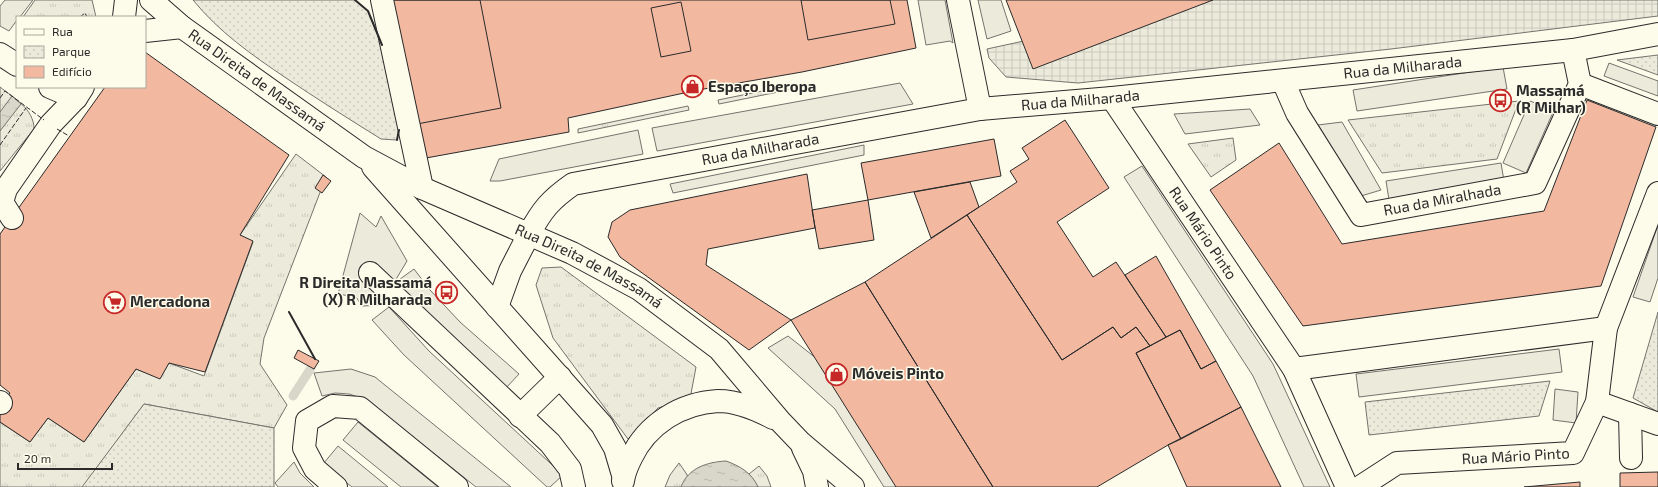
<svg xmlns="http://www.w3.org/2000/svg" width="1658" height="487" font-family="'Exo 2',sans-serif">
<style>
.grass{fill:url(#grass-tufts);stroke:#74746e}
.park{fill:url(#park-dots);stroke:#74746e}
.parking{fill:#eceadb;stroke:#74746e}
.plaza{fill:url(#plaza-grid);stroke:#74746e}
.water{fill:url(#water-ripples);stroke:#74746e}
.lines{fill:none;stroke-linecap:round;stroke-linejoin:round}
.stream{stroke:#d8d7c9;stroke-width:9}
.building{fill:#f2b8a0;stroke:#2b2b2b}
.minor-casing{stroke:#2b2b2b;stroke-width:24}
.major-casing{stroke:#2b2b2b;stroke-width:24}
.minor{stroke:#fdfbea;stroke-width:22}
.major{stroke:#fdfbea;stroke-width:22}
.fence{stroke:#2b2b2b;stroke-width:1;stroke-dasharray:5 2;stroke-linecap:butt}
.wall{stroke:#2b2b2b;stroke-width:2}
.labels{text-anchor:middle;stroke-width:3;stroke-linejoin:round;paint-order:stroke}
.street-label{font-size:15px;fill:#2b2b2b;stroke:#fdfbea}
.poi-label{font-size:15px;font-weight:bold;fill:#2b2b2b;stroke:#fdfbea;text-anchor:start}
</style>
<defs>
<pattern id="grass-tufts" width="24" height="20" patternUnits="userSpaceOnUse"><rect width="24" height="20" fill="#ecebdb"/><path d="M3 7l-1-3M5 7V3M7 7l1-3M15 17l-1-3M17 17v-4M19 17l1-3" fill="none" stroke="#cbcabc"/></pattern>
<pattern id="park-dots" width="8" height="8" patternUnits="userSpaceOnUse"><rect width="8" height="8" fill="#ecebdb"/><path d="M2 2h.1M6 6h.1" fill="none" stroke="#cbcabc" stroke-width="1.8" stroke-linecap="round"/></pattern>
<pattern id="plaza-grid" width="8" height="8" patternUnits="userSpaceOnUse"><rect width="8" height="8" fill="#eceadb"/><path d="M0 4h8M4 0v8" fill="none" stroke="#cbc9bc"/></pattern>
<pattern id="water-ripples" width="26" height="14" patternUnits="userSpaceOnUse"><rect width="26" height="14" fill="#d8d7c9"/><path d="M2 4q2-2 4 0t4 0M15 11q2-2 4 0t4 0" fill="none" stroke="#bab9ad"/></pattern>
</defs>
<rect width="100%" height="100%" fill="#fdfbea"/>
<path class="grass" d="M35 0H92L96 17H23Z
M787 86 788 90 719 104 718 100Z
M0 87C14 98 34 109 34 129L0 171Z
M1519 101 1497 159 1382 173 1348 120Z
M688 106 689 110 578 133V129Z
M1233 138 1236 160 1211 177 1188 144Z
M296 154 326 177 264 338 260 364 287 405 274 428 144 404 83 487H0V422L30 442 48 418 84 442 136 369 160 378 169 363 204 376 253 242 240 235Z
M561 267 696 367 690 399 658 408 628 439 553 338 536 285 542 268Z
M679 463 688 476 681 487H665L670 475Z
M759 466 767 476 771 487H758L749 474Z"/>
<path class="park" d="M193 0H355L368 11 386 55 400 121 397 140 381 139C349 119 317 99 286 78 252 55 219 32 193 0Z
M1658 55V75L1617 60Z
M1658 312V412L1633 398Z
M1550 381 1539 416 1369 435 1365 402Z
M144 404 274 428V487H82Z"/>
<path class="parking" d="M5 0H33L20 17H17V20L9 31 0 26V6Z
M918 0H945L953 43 950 41 926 45Z
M978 0H1001L1011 31 987 39Z
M1609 63 1658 81V96L1604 76Z
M1503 67 1507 89 1357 111 1353 90Z
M900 83 913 104 657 151 652 128Z
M1530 101 1554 110 1526 173 1503 163Z
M1250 109 1260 125 1185 134 1174 114Z
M1342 122 1381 190 1361 196 1318 125Z
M638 130 643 154 500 181H490L499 159Z
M864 145V155L673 193 670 184Z
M1501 163 1504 181 1389 200 1386 181Z
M1142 166 1273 364 1330 487H1304L1253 376 1124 177Z
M360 213 376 227 381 216 407 261 395 281 388 305 362 306 356 297 338 294Z
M1658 225V278L1650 302 1633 297Z
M414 269 430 290 460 322 519 374 506 388 396 282Z
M389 307 429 351 563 475 550 487H547L404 355 372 320Z
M788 336 850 385 916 487H884L835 409 768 348Z
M1559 349 1562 372 1359 397 1356 374Z
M351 369 375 377 511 487H476L372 404 361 398 349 394 335 393 322 396 314 373Z
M1555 389 1578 392 1576 423 1553 420Z
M358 422 438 487H401L343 440Z
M338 446 388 487H352L323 464Z
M294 462 300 473 314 487H278L275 483Z"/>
<path class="plaza" d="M1213 0H1658V16L1391 49 1078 83 1006 77 989 58 987 49Z"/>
<path class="water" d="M12 96 21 104 0 131V112Z
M726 461C740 466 752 473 758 487H681C688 468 707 462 726 461Z"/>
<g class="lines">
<path class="stream" d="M293 396 311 368"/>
</g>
<path class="building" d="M393 0H480L501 108 417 124Z
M393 0H907L916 48 802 72 698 90 568 118 569 132 426 158Z
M801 0H890L895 24 808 40Z
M1006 0H1213L1033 69Z
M681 2 691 51 661 57 651 8Z
M145 52 289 155 240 235 253 241 205 372 169 363 160 379 136 369 84 442 48 418 30 442 0 422V405L10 393 0 385V234L105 87H145Z
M1587 100 1656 127 1601 286 1303 326 1210 190 1279 143 1342 244 1544 211Z
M1065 120 1109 188 1057 222 1093 277 1116 262 1166 337 1150 346 1136 327 1121 338 1113 327 1062 360 967 215 1017 182 1010 171 1029 159 1022 148Z
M994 139 1001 176 868 200 861 163Z
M807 174 815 228 708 249 706 265 791 320 749 350 620 257 608 237 612 222 630 210Z
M323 175 331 181 322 193 315 188Z
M970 182 979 207 931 238 914 192Z
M868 200 874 240 819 249 812 210Z
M967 215 1062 360 1113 327 1121 338 1136 327 1150 346 1136 353 1181 439 1168 445 1097 487H993L865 282Z
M1156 256 1216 361 1201 369 1180 330 1166 337 1125 275Z
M865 282 993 487H896L791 320Z
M1180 330 1201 369 1216 361 1241 407 1181 439 1136 353Z
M298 350 319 361 314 369 294 358Z
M1241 407 1281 487H1187L1168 445Z
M1658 472V487H1620V473Z
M1580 482V487H1524Z"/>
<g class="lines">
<defs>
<g id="minor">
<path d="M382 0 422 188"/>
<path d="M958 0 980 109"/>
<path d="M124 17 126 0"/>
<path d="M145 31 182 27"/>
<path d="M0 54 17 65"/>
<path id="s1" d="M1283 81 1297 113 1361 215 1535 183 1580 84 1573 50"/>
<path d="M1580 84 1658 114"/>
<path d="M50 87 76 98"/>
<path id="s2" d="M1112 98 1294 369 1347 487"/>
<path d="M12 218 2 202 6 189 51 124 76 98 83 87"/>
<path id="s3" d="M529 234C542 210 550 200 573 184L980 109 1112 98 1573 50 1658 34"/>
<path d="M370 273 550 443 570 469 574 487"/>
<path d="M1294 369 1606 328"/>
<path d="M0 402 1 403"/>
<path d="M1597 402 1658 424"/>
<path d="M1630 414 1631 458"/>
<path d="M520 416 560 377"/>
<path d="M336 487 315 469 304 448 307 421 333 406 360 408 457 487"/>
<path id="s4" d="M1360 487 1397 463 1573 453 1597 402 1606 328 1658 193"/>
</g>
<g id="major">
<path id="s5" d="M151 0 182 27 364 157 422 188 572 253 639 289 719 349 780 421 801 443 853 487"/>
<path d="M373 167 602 425 615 448 623 475"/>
<path d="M497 307 510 271 529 234"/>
<path d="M803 448 814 471 817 487"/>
<path d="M623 481C624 473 627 466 631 458 647 424 681 403 718 401 738 401 756 409 773 418"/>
</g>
</defs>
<use href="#minor" class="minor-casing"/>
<use href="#major" class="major-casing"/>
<use href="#minor" class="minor"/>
<use href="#major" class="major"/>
<path class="fence" d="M80 17 85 13 87 17
M0 98 5 91 44 120
M57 129 69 136
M0 145 26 108"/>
<path class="wall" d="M355 0 368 11 382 45
M397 140 399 130
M289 312 315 359"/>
</g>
<defs>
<symbol id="shop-ring" viewBox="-11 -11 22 22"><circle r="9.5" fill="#fdfbea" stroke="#c62828" stroke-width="1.5"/><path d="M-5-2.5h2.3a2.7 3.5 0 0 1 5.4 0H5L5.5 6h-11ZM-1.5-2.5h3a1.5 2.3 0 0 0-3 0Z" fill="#c62828"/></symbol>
<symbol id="bus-ring" viewBox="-11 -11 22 22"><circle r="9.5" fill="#fdfbea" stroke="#c62828" stroke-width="1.5"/><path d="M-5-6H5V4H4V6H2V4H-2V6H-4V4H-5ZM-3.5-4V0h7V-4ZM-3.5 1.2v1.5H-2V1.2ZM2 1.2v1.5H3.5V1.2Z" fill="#c62828"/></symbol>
<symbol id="supermarket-ring" viewBox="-11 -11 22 22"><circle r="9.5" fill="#fdfbea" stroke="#c62828" stroke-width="1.5"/><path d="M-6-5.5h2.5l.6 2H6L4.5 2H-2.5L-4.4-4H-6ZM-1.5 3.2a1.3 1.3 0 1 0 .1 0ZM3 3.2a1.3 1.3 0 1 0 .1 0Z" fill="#c62828"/></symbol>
</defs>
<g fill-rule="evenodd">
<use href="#shop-ring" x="680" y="74" width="25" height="25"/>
<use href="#bus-ring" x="1488" y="88" width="25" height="25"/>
<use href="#bus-ring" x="434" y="280" width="25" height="25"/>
<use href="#supermarket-ring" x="102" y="290" width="25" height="25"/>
<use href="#shop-ring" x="824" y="362" width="25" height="25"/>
</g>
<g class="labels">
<g class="street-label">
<text dy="5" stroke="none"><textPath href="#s3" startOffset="906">Rua da Milharada</textPath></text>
<text dy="5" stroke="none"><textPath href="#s5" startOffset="133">Rua Direita de Massamá</textPath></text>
<text dy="5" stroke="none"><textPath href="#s3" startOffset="582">Rua da Milharada</textPath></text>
<text dy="5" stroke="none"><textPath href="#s3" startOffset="258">Rua da Milharada</textPath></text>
<text dy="5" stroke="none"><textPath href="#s1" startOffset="238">Rua da Miralhada</textPath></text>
<text dy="5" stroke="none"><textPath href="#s2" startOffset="163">Rua Mário Pinto</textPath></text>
<text dy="5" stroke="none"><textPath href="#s5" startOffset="515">Rua Direita de Massamá</textPath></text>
<text dy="5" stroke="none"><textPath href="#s4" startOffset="163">Rua Mário Pinto</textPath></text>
</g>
<g class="poi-label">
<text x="708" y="92">Espaço Iberopa</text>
<text x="1516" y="96">Massamá<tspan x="1516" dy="17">(R Milhar)</tspan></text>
<text x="432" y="288" text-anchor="end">R Direita Massamá<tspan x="432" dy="17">(X) R Milharada</tspan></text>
<text x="130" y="307">Mercadona</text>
<text x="852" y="379">Móveis Pinto</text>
</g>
</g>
<rect x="16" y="16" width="130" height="72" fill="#fdfbea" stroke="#a9a89e"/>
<rect x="24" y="29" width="20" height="6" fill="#fdfbea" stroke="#a9a89e"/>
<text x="52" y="36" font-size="12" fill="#2b2b2b">Rua</text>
<rect x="24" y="46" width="20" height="12" fill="url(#park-dots)" stroke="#a9a89e"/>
<text x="52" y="56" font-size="12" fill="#2b2b2b">Parque</text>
<rect x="24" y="66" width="20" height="12" fill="#f2b8a0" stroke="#a9a89e"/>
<text x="52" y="76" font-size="12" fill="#2b2b2b">Edifício</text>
<path d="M18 463v6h94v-6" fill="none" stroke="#2b2b2b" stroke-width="2"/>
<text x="24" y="463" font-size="12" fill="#2b2b2b" stroke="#fdfbea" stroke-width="3" paint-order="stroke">20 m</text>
</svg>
